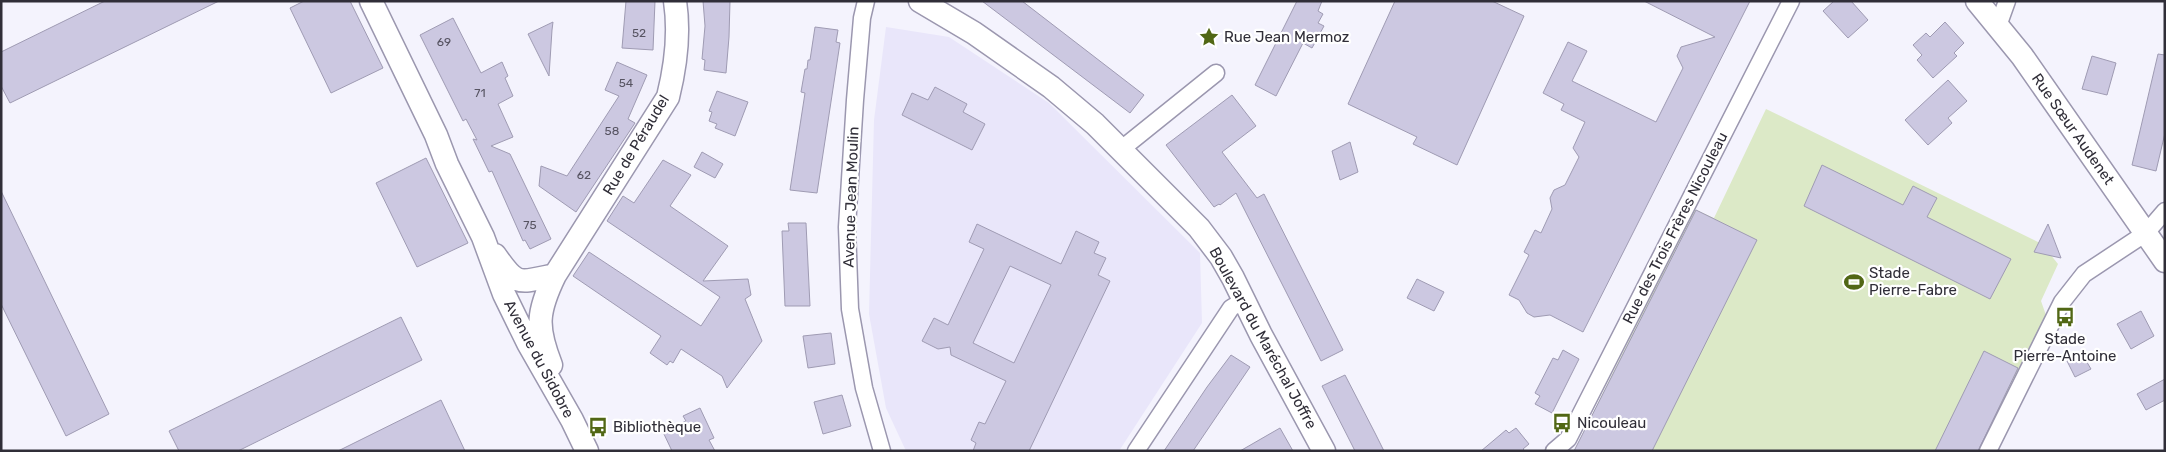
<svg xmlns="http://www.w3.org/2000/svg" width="2166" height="452" font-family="Rubik,sans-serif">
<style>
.built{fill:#e9e6fa}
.green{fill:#dce9c7}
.building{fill:#ccc8e1;stroke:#9f9bb3;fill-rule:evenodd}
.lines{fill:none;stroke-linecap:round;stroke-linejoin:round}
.street-casing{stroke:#9b97af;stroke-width:19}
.secondary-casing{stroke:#9b97af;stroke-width:25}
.street{stroke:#fff;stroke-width:16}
.secondary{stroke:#fff;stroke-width:22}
.labels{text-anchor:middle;stroke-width:4.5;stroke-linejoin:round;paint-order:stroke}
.number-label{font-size:12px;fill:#575462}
.poi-label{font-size:15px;fill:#302e38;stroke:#fff;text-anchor:start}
.street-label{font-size:15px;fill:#302e38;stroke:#fff}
</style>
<rect width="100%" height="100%" fill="#f4f3fd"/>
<path class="built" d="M886 27 949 37 1049 103 1200 253 1202 323 1119 451H906L886 408 869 314 874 120Z"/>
<path class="green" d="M1766 109 2042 244 2058 264 2041 301 2047 318 1982 451H1574L1694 209 1714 218Z"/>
<path class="building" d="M105 1H219L10 103 1 86V52Z
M304 1H350L383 68 331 93 290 8Z
M626 1H655L653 50 622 48Z
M703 1H730L729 37 726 73 704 70 705 60 702 59 705 26Z
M982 1H1022L1144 95 1130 113Z
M1297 1H1322L1318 11 1323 14 1318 23 1324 26 1312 48 1303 43 1276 96 1255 85Z
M1395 1H1492L1524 16 1457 165 1413 144 1417 137 1348 104Z
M1644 1H1750L1583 332 1550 315 1534 317 1527 313 1519 300 1509 295 1529 255 1524 252 1535 230 1541 233 1552 209 1550 198 1554 190 1565 185 1579 157 1573 148 1585 122 1561 110 1564 104 1543 93 1568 42 1587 51 1572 81 1656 122 1683 68 1677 56 1681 47 1715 37Z
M1834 1H1851L1868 20 1848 38 1823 11Z
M453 18 481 73 502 62 508 76 505 78 513 96 498 104 513 137 491 146 510 154 551 239 530 249 525 240 523 241 492 171 489 172 473 139 477 140 466 119 463 121 420 35Z
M553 22 552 30 549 76 528 34Z
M1945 22 1964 43 1954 53 1957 56 1933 78 1917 60 1922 55 1913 45 1926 33 1930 37Z
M815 27 838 30 836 42 840 43 817 193 790 190 805 93 801 92 805 69H807L808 60H810Z
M2158 54 2165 55V133L2156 171 2132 165Z
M2092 56 2116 63 2107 95 2082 89Z
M617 62 647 75 628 119 635 123 576 212 539 186 541 166 567 176 619 96 605 90Z
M1948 80 1967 101 1948 118 1952 123 1928 145 1905 120Z
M935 87 967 104 963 112 985 124 972 150 902 115 912 93 928 100Z
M717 91 748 102 735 136 715 128 717 124 709 121 712 112 709 111Z
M1232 95 1256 126 1222 152 1257 198 1264 194 1343 350 1321 361 1236 193 1220 205 1219 204 1214 207 1166 145Z
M1350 142 1358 172 1340 180 1332 151Z
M702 152 723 164 715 178 694 167Z
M426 158 468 243 417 267 376 183Z
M663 160 691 175 670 206 728 246 703 281 748 279 751 295 745 299 762 341 727 388 722 376 681 349 673 363 670 361 667 365 650 353 661 336 573 276 589 252 701 326 720 297 607 221 623 196 634 203Z
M1822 165 1903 205 1913 186 1937 198 1927 217 2011 259 1990 299 1804 206Z
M1 191 109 414 66 436 1 304Z
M1696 210 1757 240 1652 451H1574Z
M788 223H806L810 306H785L782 231H789Z
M977 224 1061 264 1076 231 1099 242 1094 253 1106 258 1098 275 1110 281 1029 451H973L976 443 971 440 979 422 985 424 1006 381 951 355 950 347 938 349 922 341 934 318 948 325 984 249 969 242ZM1010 266 1051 285 1014 363 973 343Z
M2048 224 2061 258 2034 252Z
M1417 279 1444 292 1434 311 1407 298Z
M2141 311 2154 336 2131 349 2117 324Z
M401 317 422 360 238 451H179L169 431Z
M831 333 835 364 808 368 803 336Z
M1563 350 1579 359 1552 413 1535 404 1540 396 1535 393 1553 358 1558 360Z
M1984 351 2018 368 1978 451H1935Z
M2082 354 2091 369 2075 377 2067 361Z
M1231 355 1250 367 1193 451H1164L1207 387Z
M1345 375 1375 433 1384 451H1355L1352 445 1322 386Z
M2165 379V400L2146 410 2137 394Z
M842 395 851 426 823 434 814 402Z
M441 400 465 451H338Z
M700 408 714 438 709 440 715 451H672L663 432 686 421 683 416Z
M1280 428 1293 451H1240Z
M1516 428 1529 444 1523 449 1525 451H1481L1506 430 1509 433Z"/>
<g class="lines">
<defs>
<path id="street" d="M866 1 862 18 855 100 847 227 850 309 864 388 882 451
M1998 26 2007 1
M1122 151 1129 143 1216 73
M1136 451 1231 308 1244 300
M1554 451 1568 439 1791 1
M1988 451 2062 302 2084 274 2146 233 2165 211"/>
<path id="secondary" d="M371 1 436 135 447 164 483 237 504 294 528 343 572 420 587 451
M920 1 974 33 1051 87 1095 124 1199 228 1221 257 1233 278 1261 335 1324 451
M1977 1 2022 56 2165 261
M495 255C517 287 518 283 555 275
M551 365C536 327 537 312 555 275L668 97C676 65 680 34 675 1"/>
</defs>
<use href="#street" class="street-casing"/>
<use href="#secondary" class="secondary-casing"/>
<use href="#street" class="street"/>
<use href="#secondary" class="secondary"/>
</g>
<defs>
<symbol id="sight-bare" viewBox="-9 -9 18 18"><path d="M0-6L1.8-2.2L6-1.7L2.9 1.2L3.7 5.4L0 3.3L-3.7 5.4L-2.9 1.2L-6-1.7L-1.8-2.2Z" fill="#516715" stroke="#fff" stroke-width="2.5" paint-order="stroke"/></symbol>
<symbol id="stadium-bare" viewBox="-9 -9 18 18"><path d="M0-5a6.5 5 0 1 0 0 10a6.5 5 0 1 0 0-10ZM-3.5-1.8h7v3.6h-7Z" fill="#516715" stroke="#fff" stroke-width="2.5" paint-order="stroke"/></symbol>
<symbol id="bus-bare" viewBox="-9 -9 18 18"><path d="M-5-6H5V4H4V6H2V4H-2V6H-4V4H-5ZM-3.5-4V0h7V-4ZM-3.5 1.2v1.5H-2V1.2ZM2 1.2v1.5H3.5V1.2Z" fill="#516715" stroke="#fff" stroke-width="2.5" paint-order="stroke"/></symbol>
</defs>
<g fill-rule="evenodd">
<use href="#sight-bare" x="1195" y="23" width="28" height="28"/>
<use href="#stadium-bare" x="1840" y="268" width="28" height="28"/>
<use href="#bus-bare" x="2051" y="303" width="28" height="28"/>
<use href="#bus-bare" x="1548" y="409" width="28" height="28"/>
<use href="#bus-bare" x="584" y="413" width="28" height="28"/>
</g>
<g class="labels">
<g class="number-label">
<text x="639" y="37">52</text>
<text x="444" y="46">69</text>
<text x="626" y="87">54</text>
<text x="480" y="97">71</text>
<text x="612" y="135">58</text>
<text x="584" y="179">62</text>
<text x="530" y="229">75</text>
</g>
<g class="poi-label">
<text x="1224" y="42">Rue Jean Mermoz</text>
<text x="1869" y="278">Stade<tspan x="1869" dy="17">Pierre-Fabre</tspan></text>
<text x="2065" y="344" text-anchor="middle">Stade<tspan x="2065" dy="17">Pierre-Antoine</tspan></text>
<text x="1577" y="428">Nicouleau</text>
<text x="613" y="432">Bibliothèque</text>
</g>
<g class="street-label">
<text transform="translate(2073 129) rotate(55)" y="5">Rue Sœur Audenet</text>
<text transform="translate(636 145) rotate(-59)" y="5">Rue de Péraudel</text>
<text transform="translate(851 197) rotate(-88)" y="5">Avenue Jean Moulin</text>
<text transform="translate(1675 228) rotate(-63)" y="5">Rue des Trois Frères Nicouleau</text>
<text transform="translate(1263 338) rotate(61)" y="5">Boulevard du Maréchal Joffre</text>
<text transform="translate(539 359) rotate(62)" y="5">Avenue du Sidobre</text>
</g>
</g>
<rect width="2166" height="452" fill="none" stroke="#302e38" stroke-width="5"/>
</svg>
